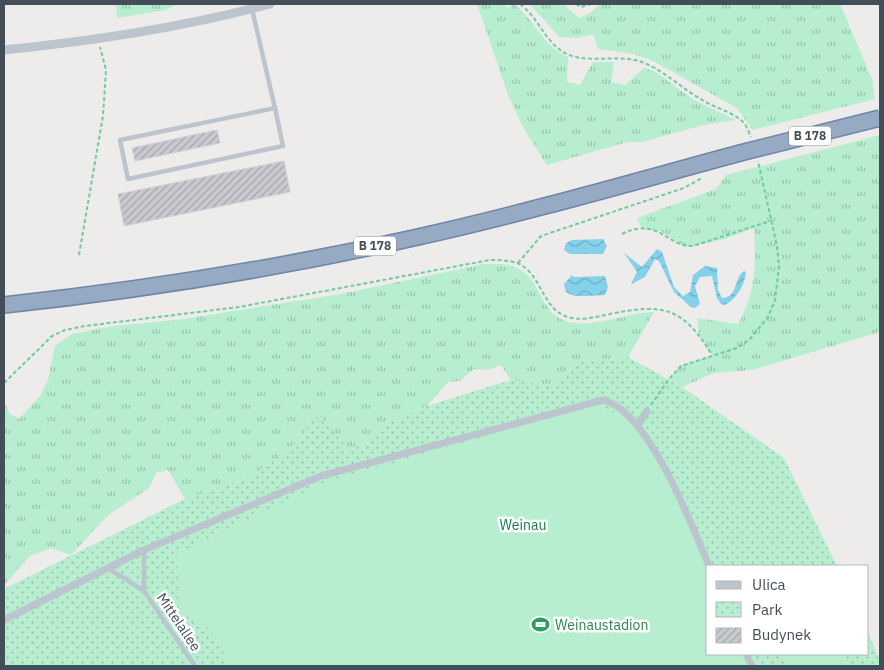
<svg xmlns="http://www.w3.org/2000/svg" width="884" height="670" font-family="'IBM Plex Sans',sans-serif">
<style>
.grass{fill:url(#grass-tufts)}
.park{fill:url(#park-dots)}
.garden{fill:#b7eecf}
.water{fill:url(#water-waves)}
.building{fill:url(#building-hatch);stroke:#cfd1d7}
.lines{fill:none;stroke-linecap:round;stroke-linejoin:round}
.trunk-casing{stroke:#6d86a7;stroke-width:18}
.path{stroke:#6fcba2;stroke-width:2;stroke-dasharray:4 2.5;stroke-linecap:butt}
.service{stroke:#bcc5ce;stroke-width:4.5}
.pedestrian{stroke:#bcc5ce;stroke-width:7}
.minor{stroke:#bcc5ce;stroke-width:9}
.trunk{stroke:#96aac3;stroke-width:15}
.trunk-bridge-casing{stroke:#6d86a7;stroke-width:18;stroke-linecap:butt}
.trunk-bridge{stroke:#96aac3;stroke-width:15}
.labels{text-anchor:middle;stroke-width:5;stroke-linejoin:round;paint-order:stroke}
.shield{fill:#fff;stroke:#7c838a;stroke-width:1}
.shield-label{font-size:12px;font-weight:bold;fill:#444e58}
.park-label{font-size:14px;fill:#15784b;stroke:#fff}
.street-label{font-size:14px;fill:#444e58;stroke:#fff}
.leisure-label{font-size:14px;fill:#27864d;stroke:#fff;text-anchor:start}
</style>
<defs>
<pattern id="grass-tufts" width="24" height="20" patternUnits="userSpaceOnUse" patternTransform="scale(1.25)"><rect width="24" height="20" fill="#b7eecf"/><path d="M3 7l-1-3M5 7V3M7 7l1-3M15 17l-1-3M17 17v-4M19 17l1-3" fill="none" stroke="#96c3ab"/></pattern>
<pattern id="park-dots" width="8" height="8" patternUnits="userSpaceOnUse" patternTransform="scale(1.25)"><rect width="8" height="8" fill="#b7eecf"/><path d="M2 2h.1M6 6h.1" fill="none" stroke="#96c3ab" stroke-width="1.8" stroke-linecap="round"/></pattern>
<pattern id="water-waves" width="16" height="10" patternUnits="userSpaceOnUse" patternTransform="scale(1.25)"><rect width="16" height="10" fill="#84d1eb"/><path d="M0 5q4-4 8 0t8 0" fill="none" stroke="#6eacc1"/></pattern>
<pattern id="building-hatch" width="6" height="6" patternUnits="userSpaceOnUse" patternTransform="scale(1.25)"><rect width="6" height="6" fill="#c8cad0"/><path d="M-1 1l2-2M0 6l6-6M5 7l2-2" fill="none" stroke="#a4a6ac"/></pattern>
</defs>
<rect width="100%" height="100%" fill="#eeebeb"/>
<path class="grass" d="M116 4H177L166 10 117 18Z
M477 4H505L508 8 514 4C536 21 542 46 568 57L567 82 580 85 593 62H614L611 82 625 85 644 68 656 72 694 100 736 120 703 125 642 142H627L547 165 524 129 508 95Z
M530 4H563L579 18 590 13 600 4H840L872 79 875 99 752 130 737 108 651 60 633 54 598 49 593 34 577 38 559 37Z
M880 135V332L752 370 714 373 682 387 669 379 681 366 712 355 699 334 697 318 738 324C756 293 756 263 754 228L725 239 686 247 660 231 642 229 637 218 716 189 726 175Z
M484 264C494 264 506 263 515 267 540 276 539 310 563 320 588 331 627 312 654 312L628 357 579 362 555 386 511 380 501 365 488 370 474 369 460 381 448 382 427 406 386 424 374 440 349 450 310 420 304 437 251 477 185 499 168 470 156 473 149 488 108 515 71 555 51 548 30 556 4 585V402L10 414 19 419 41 395 48 379 55 346 72 334 113 326 177 320 341 294Z"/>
<path class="park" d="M628 357 682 387 784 458 837 566H708V654H868V632L880 661V666H4V589L185 499 251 477 304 437 310 420 321 417 349 450 374 440 386 424 427 406 511 380 555 386 579 362Z"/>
<path class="garden" d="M599 404 635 426 658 462 684 516 708 572V654H742L747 666H231L210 629 180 612 177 554 323 483Z
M781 654H845L850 666H786Z"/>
<path class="water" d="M603 239 607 246 603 254H570L564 250 566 243 572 240Z
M657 249 662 252 674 287 683 296 690 292 693 275 705 266 717 268 718 290 722 298C738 298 734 277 744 271L746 272C745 285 736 299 725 305L721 304 717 298 712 276 700 277 695 286 700 304 695 308 691 307 674 292 659 261 655 259 645 277 631 284 637 272 624 253 642 267Z
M572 275 574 277 605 276 608 287 605 295C592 295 575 299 566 292L564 284Z"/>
<path class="building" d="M217 130 220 143 135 161 132 148Z
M284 161 290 192 124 226 118 194Z"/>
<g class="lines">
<defs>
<path id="trunk" d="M4 305C143 290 281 268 418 237 526 213 633 182 740 153"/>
</defs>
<use href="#trunk" class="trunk-casing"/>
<path class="path" d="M520 4C538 17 544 40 563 52 585 65 615 54 639 61 663 69 682 89 704 101 717 109 734 112 744 123 747 127 749 133 751 137
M576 4 581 7 591 4
M622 234C659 216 666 247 693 246L770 221
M79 255 103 116 106 70 100 47
M518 263 541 236 684 188 702 178
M4 383 52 336 65 330 85 326 239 307 490 260C499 260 508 260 517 263 542 273 542 310 568 317 582 321 596 317 610 314 663 303 683 307 712 355
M651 405 669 379 681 366 737 348 750 339 768 317 775 300 779 266 777 246 758 161"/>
<path class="service" d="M252 9 275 108
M275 108 283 146 128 179 120 140Z
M144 550V591
M108 568 144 591 195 666"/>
<path class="pedestrian" d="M638 425 647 411
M4 620 144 550 321 476 603 400C648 410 692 525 709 566
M746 654 752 666"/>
<path class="minor" d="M4 50C94 41 182 28 270 4"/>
<use href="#trunk" class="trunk"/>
<defs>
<path id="trunk-bridge" d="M740 153 880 118"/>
</defs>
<use href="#trunk-bridge" class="trunk-bridge-casing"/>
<use href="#trunk-bridge" class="trunk-bridge"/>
</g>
<defs>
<symbol id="stadium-bare" viewBox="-9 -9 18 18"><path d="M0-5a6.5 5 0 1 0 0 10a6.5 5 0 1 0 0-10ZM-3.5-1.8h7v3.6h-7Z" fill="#2e9e5b" stroke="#fff" stroke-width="2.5" paint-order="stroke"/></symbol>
</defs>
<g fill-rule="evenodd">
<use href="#stadium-bare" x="528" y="612" width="25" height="25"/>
</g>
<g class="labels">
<g class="shield">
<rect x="789" y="126.5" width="42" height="19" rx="4"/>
<rect x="354" y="236.5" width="42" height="19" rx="4"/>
</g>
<g class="shield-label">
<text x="810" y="140">B 178</text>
<text x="375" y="250">B 178</text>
</g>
<g class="park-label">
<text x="523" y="530">Weinau</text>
</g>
<g class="street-label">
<text transform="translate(179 622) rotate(56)" y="5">Mittelallee</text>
</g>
<g class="leisure-label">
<text x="555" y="630">Weinaustadion</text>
</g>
</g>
<rect width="884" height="670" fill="none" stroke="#444e58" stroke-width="10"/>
<rect x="706" y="565" width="162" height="90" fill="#ffffff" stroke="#b4b8bc"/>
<rect x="716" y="581" width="25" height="8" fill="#bcc5ce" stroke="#b4b8bc"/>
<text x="752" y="590" font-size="15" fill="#444e58">Ulica</text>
<rect x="716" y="602" width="25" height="15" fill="url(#park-dots)" stroke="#b4b8bc"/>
<text x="752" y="615" font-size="15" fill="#444e58">Park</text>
<rect x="716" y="628" width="25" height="15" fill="url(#building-hatch)" stroke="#b4b8bc"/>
<text x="752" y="640" font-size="15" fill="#444e58">Budynek</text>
</svg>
